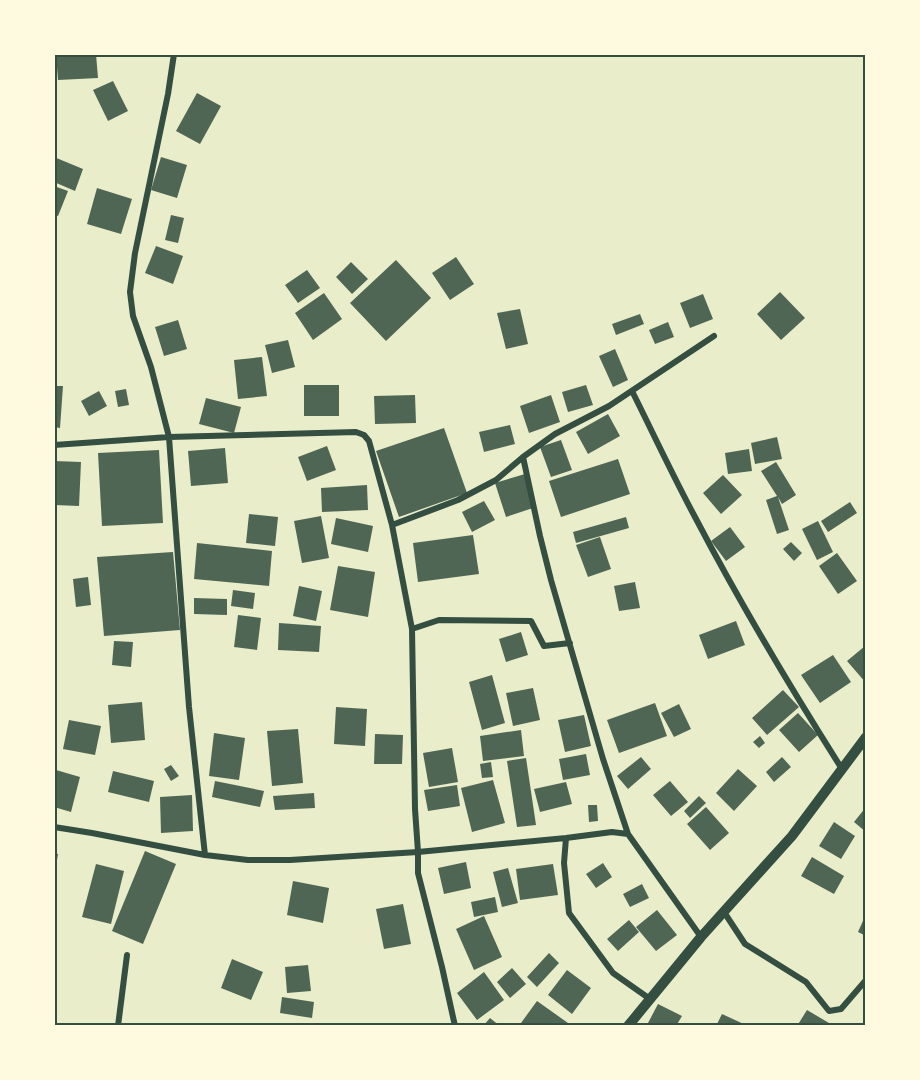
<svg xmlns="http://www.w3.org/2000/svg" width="920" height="1080" font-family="'Archivo Narrow',sans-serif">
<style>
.building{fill:#4f6655}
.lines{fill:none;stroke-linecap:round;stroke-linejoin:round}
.minor{stroke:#344e41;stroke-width:6}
.secondary{stroke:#344e41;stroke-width:10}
.neatline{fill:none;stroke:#344e41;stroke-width:2}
</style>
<rect width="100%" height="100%" fill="#e9edc9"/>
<path class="building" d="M56 54H96L98 78 58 80Z
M113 81 128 111 108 121 93 90Z
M197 93 221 106 200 144 176 131Z
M54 157 83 169 75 191 54 182Z
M161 157 187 165 177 198 151 190Z
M54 186 68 191 58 216 54 215Z
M97 188 132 199 121 234 87 224Z
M171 215 184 218 178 243 165 240Z
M156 246 183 256 173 284 145 273Z
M456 257 474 284 450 300 432 273Z
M396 260 431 298 386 341 350 303Z
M351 262 368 279 352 294 336 277Z
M307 270 320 288 298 303 285 285Z
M780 292 805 318 781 340 757 314Z
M324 293 342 319 313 340 295 313Z
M703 294 713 319 690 328 680 303Z
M520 309 528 344 506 349 497 313Z
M640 314 644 324 616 335 612 324Z
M178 320 187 349 164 356 155 327Z
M668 322 674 337 655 344 649 330Z
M288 340 295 367 272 373 265 345Z
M615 349 628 380 613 387 599 356Z
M262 357 267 396 238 399 234 360Z
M304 385H339V416H304Z
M586 385 593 405 568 412 562 392Z
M54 386H63L60 428 54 427Z
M126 389 129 405 118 407 115 391Z
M99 391 107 406 89 416 81 401Z
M415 395 416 423 375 424 374 396Z
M551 395 560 422 529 433 520 406Z
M206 398 241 407 234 433 199 424Z
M608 414 620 436 588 454 576 432Z
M510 425 515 444 484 452 479 432Z
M444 428 467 493 399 517 376 451Z
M777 437 782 459 755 464 751 443Z
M561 440 572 470 551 477 540 447Z
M327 446 336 470 307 481 298 457Z
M225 448 228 483 191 486 188 451Z
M749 449 752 471 728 474 725 453Z
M159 450 163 523 102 526 98 453Z
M618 459 630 494 561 517 549 481Z
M54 461 81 462 79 506 54 505Z
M776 462 796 495 782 504 778 497 789 530 777 534 766 500 777 496 761 471Z
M525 474 536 507 506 517 495 483Z
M723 475 742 495 721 514 703 493Z
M367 485 368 510 322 512 321 488Z
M484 501 495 520 472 532 462 512Z
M850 502 857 513 828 532 821 521Z
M249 514 278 517 275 546 246 543Z
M321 516 329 558 302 563 294 521Z
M626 517 629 528 576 543 573 532Z
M336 518 373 526 368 552 331 544Z
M818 521 833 552 817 560 802 529Z
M730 527 745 547 726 561 711 541Z
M473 535 479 574 418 582 413 543Z
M600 537 611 569 588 577 576 545Z
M791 542 802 553 794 561 783 549Z
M197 543 272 551 269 586 194 579Z
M173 552 180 630 104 636 97 557Z
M837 553 857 581 838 594 819 566Z
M338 566 375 572 368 617 330 610Z
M88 577 91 605 76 607 73 579Z
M635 582 640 608 619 611 614 586Z
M299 586 322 591 316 621 293 616Z
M233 590 255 593 253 609 231 606Z
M194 598 227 599V615L194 614Z
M238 615 261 618 257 650 234 647Z
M736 621 745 645 708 659 699 635Z
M279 623 321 626 319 652 278 650Z
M521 632 528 655 506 662 499 639Z
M114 641 133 642 131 667 112 665Z
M865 646 866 647V683L847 661Z
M833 655 851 682 820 703 801 675Z
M492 675 505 723 482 730 469 682Z
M533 688 540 720 513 726 506 693Z
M783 690 799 707 767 735 752 718Z
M142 702 145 740 111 743 108 705Z
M655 703 667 736 619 753 607 720Z
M679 704 691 729 674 737 661 713Z
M336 707 367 709 365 746 334 744Z
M798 713 818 735 799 752 779 730Z
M584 715 591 746 565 752 558 720Z
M69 720 101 726 95 755 63 749Z
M298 729 303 783 272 786 267 731Z
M521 730 524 756 483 761 480 736Z
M214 733 245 738 239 780 209 776Z
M375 734 403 735 402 764H374Z
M760 736 765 743 759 748 753 742Z
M452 748 458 782 429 787 423 753Z
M586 754 590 775 563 780 559 759Z
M641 757 651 769 628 789 617 776Z
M782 757 791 767 774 782 766 772Z
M526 758 536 825 517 827 507 761Z
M491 762 493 777 482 778 480 764Z
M171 765 179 776 171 781 164 769Z
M738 769 757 786 734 811 716 793Z
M56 770 80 777 71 812 54 807V777Z
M113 771 154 781 149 802 108 792Z
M493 780 505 823 472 832 461 788Z
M215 781 264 791 260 807 212 797Z
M670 781 688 802 671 816 653 795Z
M566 782 572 804 540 812 534 789Z
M457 785 460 806 428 811 424 790Z
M314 793 315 808 275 810 273 796Z
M192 795 193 831 161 833 160 797Z
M699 796 706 803 690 818 684 811Z
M588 805H597L598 821 589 822Z
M706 807 729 833 710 850 687 824Z
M866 807V832L854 822Z
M834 822 855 836 841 859 819 846Z
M145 851 176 864 143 944 112 931Z
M54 853 58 854 55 872H54Z
M812 857 844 876 834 894 801 876Z
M466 862 471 888 444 894 438 868Z
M603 863 612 877 596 888 586 874Z
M96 864 124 871 111 924 82 917Z
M553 864 558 895 520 900 516 869Z
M508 868 518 903 502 907 493 872Z
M293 881 329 888 323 923 287 915Z
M642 884 649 898 630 907 623 894Z
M495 897 498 912 474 917 471 902Z
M403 904 411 944 384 949 376 909Z
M657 910 677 935 656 951 636 927Z
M866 914V936L858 932Z
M484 916 502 957 474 970 456 929Z
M629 920 639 932 618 951 607 939Z
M549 953 559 963 537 987 527 977Z
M232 959 263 972 251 1000 221 988Z
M308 965 311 991 287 993 285 967Z
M512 968 526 984 510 998 497 982Z
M567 970 591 988 572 1014 548 995Z
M484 972 504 1000 477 1020 457 993Z
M282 997 314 1002 312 1018 280 1013Z
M537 1001 568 1023 566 1026H526L521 1023Z
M658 1004 682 1016 676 1026H655L648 1023Z
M807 1010 829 1023 827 1026H797Z
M722 1014 748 1026H716Z
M490 1018 500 1026H483Z"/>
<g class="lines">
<path class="minor" d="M174 54 168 94 135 253 130 292 133 316 151 367 169 437 189 707 205 855
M632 391C653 433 673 476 695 517 740 603 790 687 842 769
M54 445 169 437 356 432 364 435 369 441 392 525 412 629 415 809 418 852V873L442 967 455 1026
M523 457 540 536 551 580 603 759 628 834 701 937
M392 525 458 500 496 480 523 457 555 434 609 406 714 336
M412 629 439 620 531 621 544 646 570 643
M54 827 92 833 205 855 248 860H290L418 852 566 838 612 832 628 834
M566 838 564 863 569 913 613 973 650 999
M724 912 745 944 806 982 829 1011 841 1009 866 980
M118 1026 127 955"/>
<path class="secondary" d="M628 1026 701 937 792 836 866 737"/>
</g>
<rect width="920" height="1080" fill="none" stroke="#fefae0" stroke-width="111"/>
<rect x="56" y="56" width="808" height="968" class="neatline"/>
</svg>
